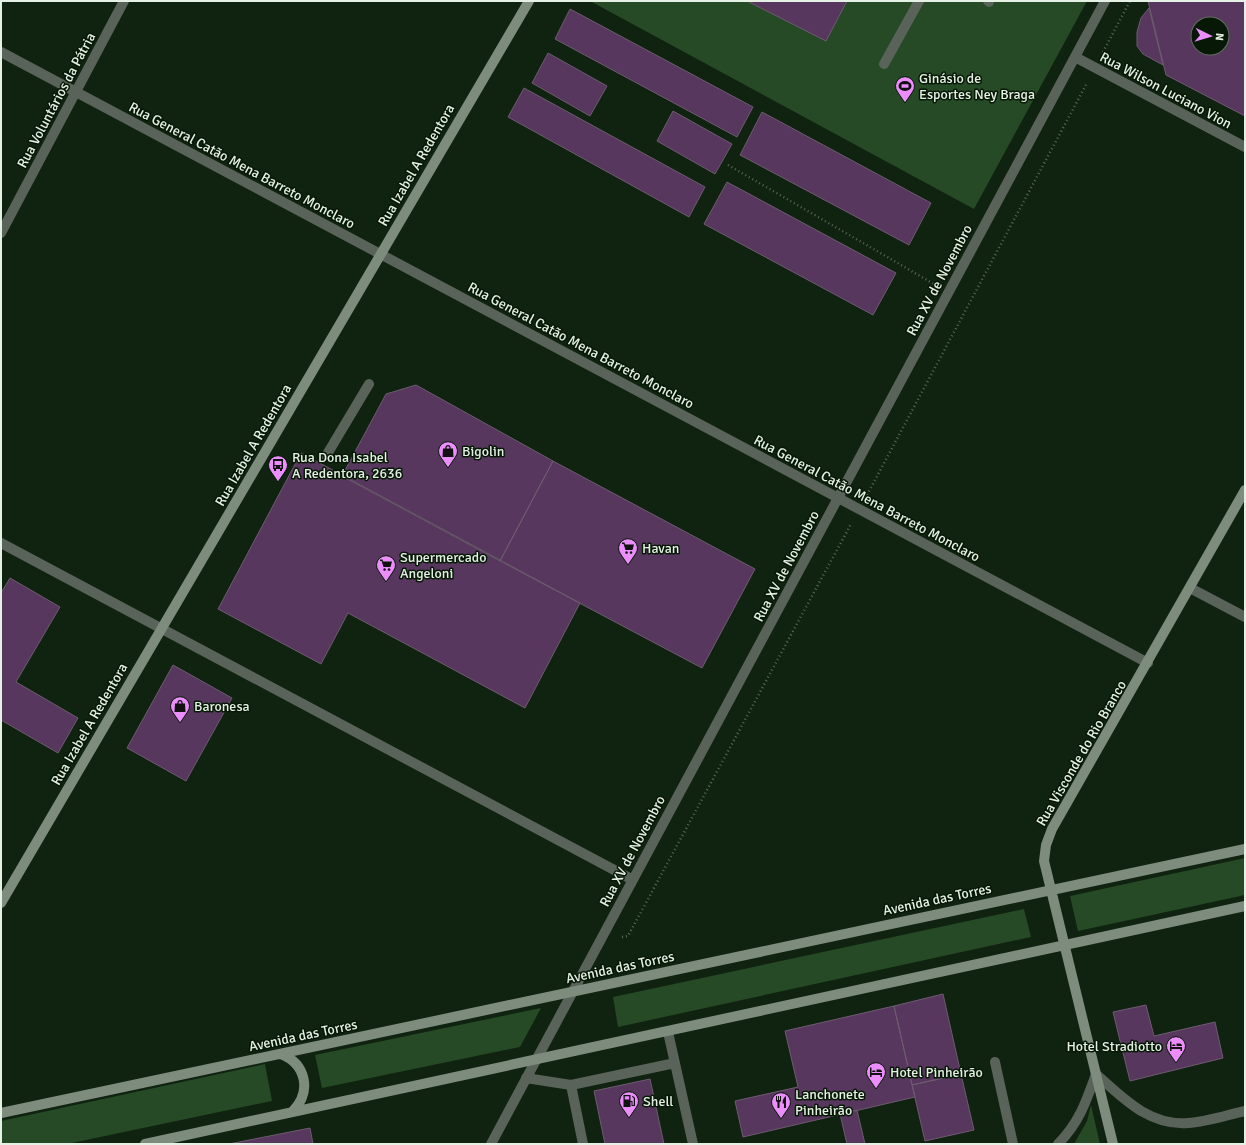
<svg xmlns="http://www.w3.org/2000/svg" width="1246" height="1145" font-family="Signika,sans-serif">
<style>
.green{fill:#264926}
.building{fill:#57375d;stroke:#6e5b71;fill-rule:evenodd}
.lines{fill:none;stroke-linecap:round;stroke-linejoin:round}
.path{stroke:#596858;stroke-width:2.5;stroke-dasharray:1 3;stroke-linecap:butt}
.service{stroke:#5a635a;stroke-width:10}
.minor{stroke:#5a635a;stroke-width:10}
.tertiary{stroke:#5a635a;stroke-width:10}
.secondary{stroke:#7d8c7d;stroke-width:10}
.labels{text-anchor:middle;stroke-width:3;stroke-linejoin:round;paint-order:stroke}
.poi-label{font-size:14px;fill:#e6f1e5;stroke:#071807;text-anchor:start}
.street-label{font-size:14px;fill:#e6f1e5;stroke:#071807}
</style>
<rect width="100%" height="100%" fill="#102210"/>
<path class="green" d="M590 1H1087L974 209Z
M1245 858V895L1078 931 1070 896Z
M1024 909 1031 937 618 1027 613 997Z
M541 1008 520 1047 322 1088 315 1055Z
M265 1064 272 1101 67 1144H1V1121Z
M1091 1105 1100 1144H1074L1087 1121Z"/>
<path class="building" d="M747 1H847L826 41Z
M1148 1H1245V116L1166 75ZM1198 24H1222V48H1198Z
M1149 8 1163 65 1143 54 1137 46V32L1141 18Z
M570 9 753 107 737 137 555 39Z
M548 53 607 86 590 116 532 83Z
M524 88 705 187 689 217 508 117Z
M673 111 732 144 715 174 657 141Z
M762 112 931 203 909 245 740 155Z
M727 182 896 273 873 315 704 224Z
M416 385 553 461 500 561 342 476 386 394Z
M301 453 580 603 525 708 348 613 321 664 218 609Z
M553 461 755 569 702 668 500 561Z
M10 578 60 607 16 682 78 718 58 753 1 720V593Z
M173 665 232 698 186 781 127 748Z
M943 994 961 1074 912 1085 894 1006Z
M1146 1005 1154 1036 1215 1022 1223 1058 1130 1081 1113 1012Z
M894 1006 915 1097 743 1137 735 1101 798 1087 785 1031Z
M961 1074 974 1130 925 1141 912 1085Z
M650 1079 664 1144H603H605L594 1091Z
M857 1110 865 1144H847L840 1114Z
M310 1128 313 1144H229Z"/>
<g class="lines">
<path class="path" d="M1103 52 1130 1
M728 165 934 284
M867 495 1087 83
M622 937 628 936 851 524"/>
<path class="service" d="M988 1 989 2
M884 64 919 1
M326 456 369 384
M1190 588 1245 617
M668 1032 693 1144
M995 1062 1013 1144
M526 1078 571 1085 583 1144
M571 1085 675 1063"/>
<path class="minor" d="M1075 57 1245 147
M1058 1144C1079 1123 1086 1102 1096 1074 1123 1098 1149 1126 1188 1123 1207 1122 1227 1115 1245 1111"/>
<path class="tertiary" d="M1 52 1148 663
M1 233 124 1
M1 543 633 880
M491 1144 1105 1"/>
<path class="secondary" d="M1 903 529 1
M281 1054C306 1064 312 1091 293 1111
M1 1113 1245 849
M145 1144 1245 906
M1113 1144 1044 861 1046 845 1052 829 1245 490"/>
</g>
<defs>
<symbol id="stadium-pin" viewBox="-11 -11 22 30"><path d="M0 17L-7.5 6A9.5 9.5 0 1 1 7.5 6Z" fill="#eb8dfb" stroke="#071807"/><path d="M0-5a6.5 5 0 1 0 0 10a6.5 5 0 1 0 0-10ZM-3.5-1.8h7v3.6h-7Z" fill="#111"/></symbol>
<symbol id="shop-pin" viewBox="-11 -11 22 30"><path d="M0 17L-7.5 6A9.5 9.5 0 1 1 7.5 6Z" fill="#eb8dfb" stroke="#071807"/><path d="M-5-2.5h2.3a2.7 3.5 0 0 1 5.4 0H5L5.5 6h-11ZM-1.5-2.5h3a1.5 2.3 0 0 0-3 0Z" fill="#111"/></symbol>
<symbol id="bus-pin" viewBox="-11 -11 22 30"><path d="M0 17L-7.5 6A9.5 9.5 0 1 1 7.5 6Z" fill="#eb8dfb" stroke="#071807"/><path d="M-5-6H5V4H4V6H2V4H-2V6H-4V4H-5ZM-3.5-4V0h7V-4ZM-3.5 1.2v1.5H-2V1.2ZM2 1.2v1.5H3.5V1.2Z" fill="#111"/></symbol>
<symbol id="supermarket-pin" viewBox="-11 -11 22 30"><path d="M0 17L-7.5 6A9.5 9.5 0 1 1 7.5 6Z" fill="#eb8dfb" stroke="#071807"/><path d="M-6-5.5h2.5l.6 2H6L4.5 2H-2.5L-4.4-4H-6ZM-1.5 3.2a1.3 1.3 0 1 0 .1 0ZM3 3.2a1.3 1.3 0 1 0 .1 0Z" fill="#111"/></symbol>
<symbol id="hotel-pin" viewBox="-11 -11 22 30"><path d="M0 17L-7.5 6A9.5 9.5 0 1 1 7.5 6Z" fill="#eb8dfb" stroke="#071807"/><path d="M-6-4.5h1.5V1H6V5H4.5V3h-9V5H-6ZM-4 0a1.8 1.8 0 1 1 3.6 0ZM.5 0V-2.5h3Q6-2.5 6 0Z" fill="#111"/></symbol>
<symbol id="fuel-pin" viewBox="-11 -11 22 30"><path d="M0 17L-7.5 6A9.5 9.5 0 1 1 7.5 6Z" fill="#eb8dfb" stroke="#071807"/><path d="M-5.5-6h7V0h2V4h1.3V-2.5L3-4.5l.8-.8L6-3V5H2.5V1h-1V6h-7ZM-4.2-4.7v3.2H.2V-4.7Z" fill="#111"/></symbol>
<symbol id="restaurant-pin" viewBox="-11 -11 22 30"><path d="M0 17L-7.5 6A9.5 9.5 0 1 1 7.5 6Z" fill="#eb8dfb" stroke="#071807"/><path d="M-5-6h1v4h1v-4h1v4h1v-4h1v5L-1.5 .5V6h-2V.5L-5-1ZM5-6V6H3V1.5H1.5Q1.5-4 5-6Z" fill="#111"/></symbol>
</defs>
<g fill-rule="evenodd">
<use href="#stadium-pin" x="894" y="75" width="22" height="30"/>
<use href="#shop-pin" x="437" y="440" width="22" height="30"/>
<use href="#bus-pin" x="267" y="454" width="22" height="30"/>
<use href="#supermarket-pin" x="617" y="537" width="22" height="30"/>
<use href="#supermarket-pin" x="375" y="554" width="22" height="30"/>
<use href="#shop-pin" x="169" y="695" width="22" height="30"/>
<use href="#hotel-pin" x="1165" y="1035" width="22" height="30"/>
<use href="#hotel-pin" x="865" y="1061" width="22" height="30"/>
<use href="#fuel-pin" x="618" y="1090" width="22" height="30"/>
<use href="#restaurant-pin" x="770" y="1091" width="22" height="30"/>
</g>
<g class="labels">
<g class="poi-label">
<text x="919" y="83">Ginásio de<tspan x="919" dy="16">Esportes Ney Braga</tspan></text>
<text x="462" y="456">Bigolin</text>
<text x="292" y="462">Rua Dona Isabel<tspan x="292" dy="16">A Redentora, 2636</tspan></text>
<text x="642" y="553">Havan</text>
<text x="400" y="562">Supermercado<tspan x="400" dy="16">Angeloni</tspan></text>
<text x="194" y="711">Baronesa</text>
<text x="1162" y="1051" text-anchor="end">Hotel Stradiotto</text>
<text x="890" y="1077">Hotel Pinheirão</text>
<text x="795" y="1099">Lanchonete<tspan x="795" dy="16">Pinheirão</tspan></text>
<text x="643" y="1106">Shell</text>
</g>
<g class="street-label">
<text transform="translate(1166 90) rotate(28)" y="5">Rua Wilson Luciano Vion</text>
<text transform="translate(56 100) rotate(-62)" y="5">Rua Voluntários da Pátria</text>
<text transform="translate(242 165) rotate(28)" y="5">Rua General Catão Mena Barreto Monclaro</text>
<text transform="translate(416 165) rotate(-60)" y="5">Rua Izabel A Redentora</text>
<text transform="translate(939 280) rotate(-62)" y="5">Rua XV de Novembro</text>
<text transform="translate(581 345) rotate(28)" y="5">Rua General Catão Mena Barreto Monclaro</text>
<text transform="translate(253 445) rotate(-60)" y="5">Rua Izabel A Redentora</text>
<text transform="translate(867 498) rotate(28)" y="5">Rua General Catão Mena Barreto Monclaro</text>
<text transform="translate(786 566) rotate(-62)" y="5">Rua XV de Novembro</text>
<text transform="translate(89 724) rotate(-60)" y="5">Rua Izabel A Redentora</text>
<text transform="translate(1081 753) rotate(-60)" y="5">Rua Visconde do Rio Branco</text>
<text transform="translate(632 851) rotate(-62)" y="5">Rua XV de Novembro</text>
<text transform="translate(937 899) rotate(-12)" y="5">Avenida das Torres</text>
<text transform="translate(620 967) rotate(-12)" y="5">Avenida das Torres</text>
<text transform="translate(303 1035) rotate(-12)" y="5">Avenida das Torres</text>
</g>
</g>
<rect width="1246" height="1145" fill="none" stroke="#e6f1e5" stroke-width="4"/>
<g transform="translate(1210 36) rotate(95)"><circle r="19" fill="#071807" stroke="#606f60"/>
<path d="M0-3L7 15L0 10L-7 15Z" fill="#eb8dfb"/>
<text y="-6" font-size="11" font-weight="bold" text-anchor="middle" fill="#e6f1e5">N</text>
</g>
</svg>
